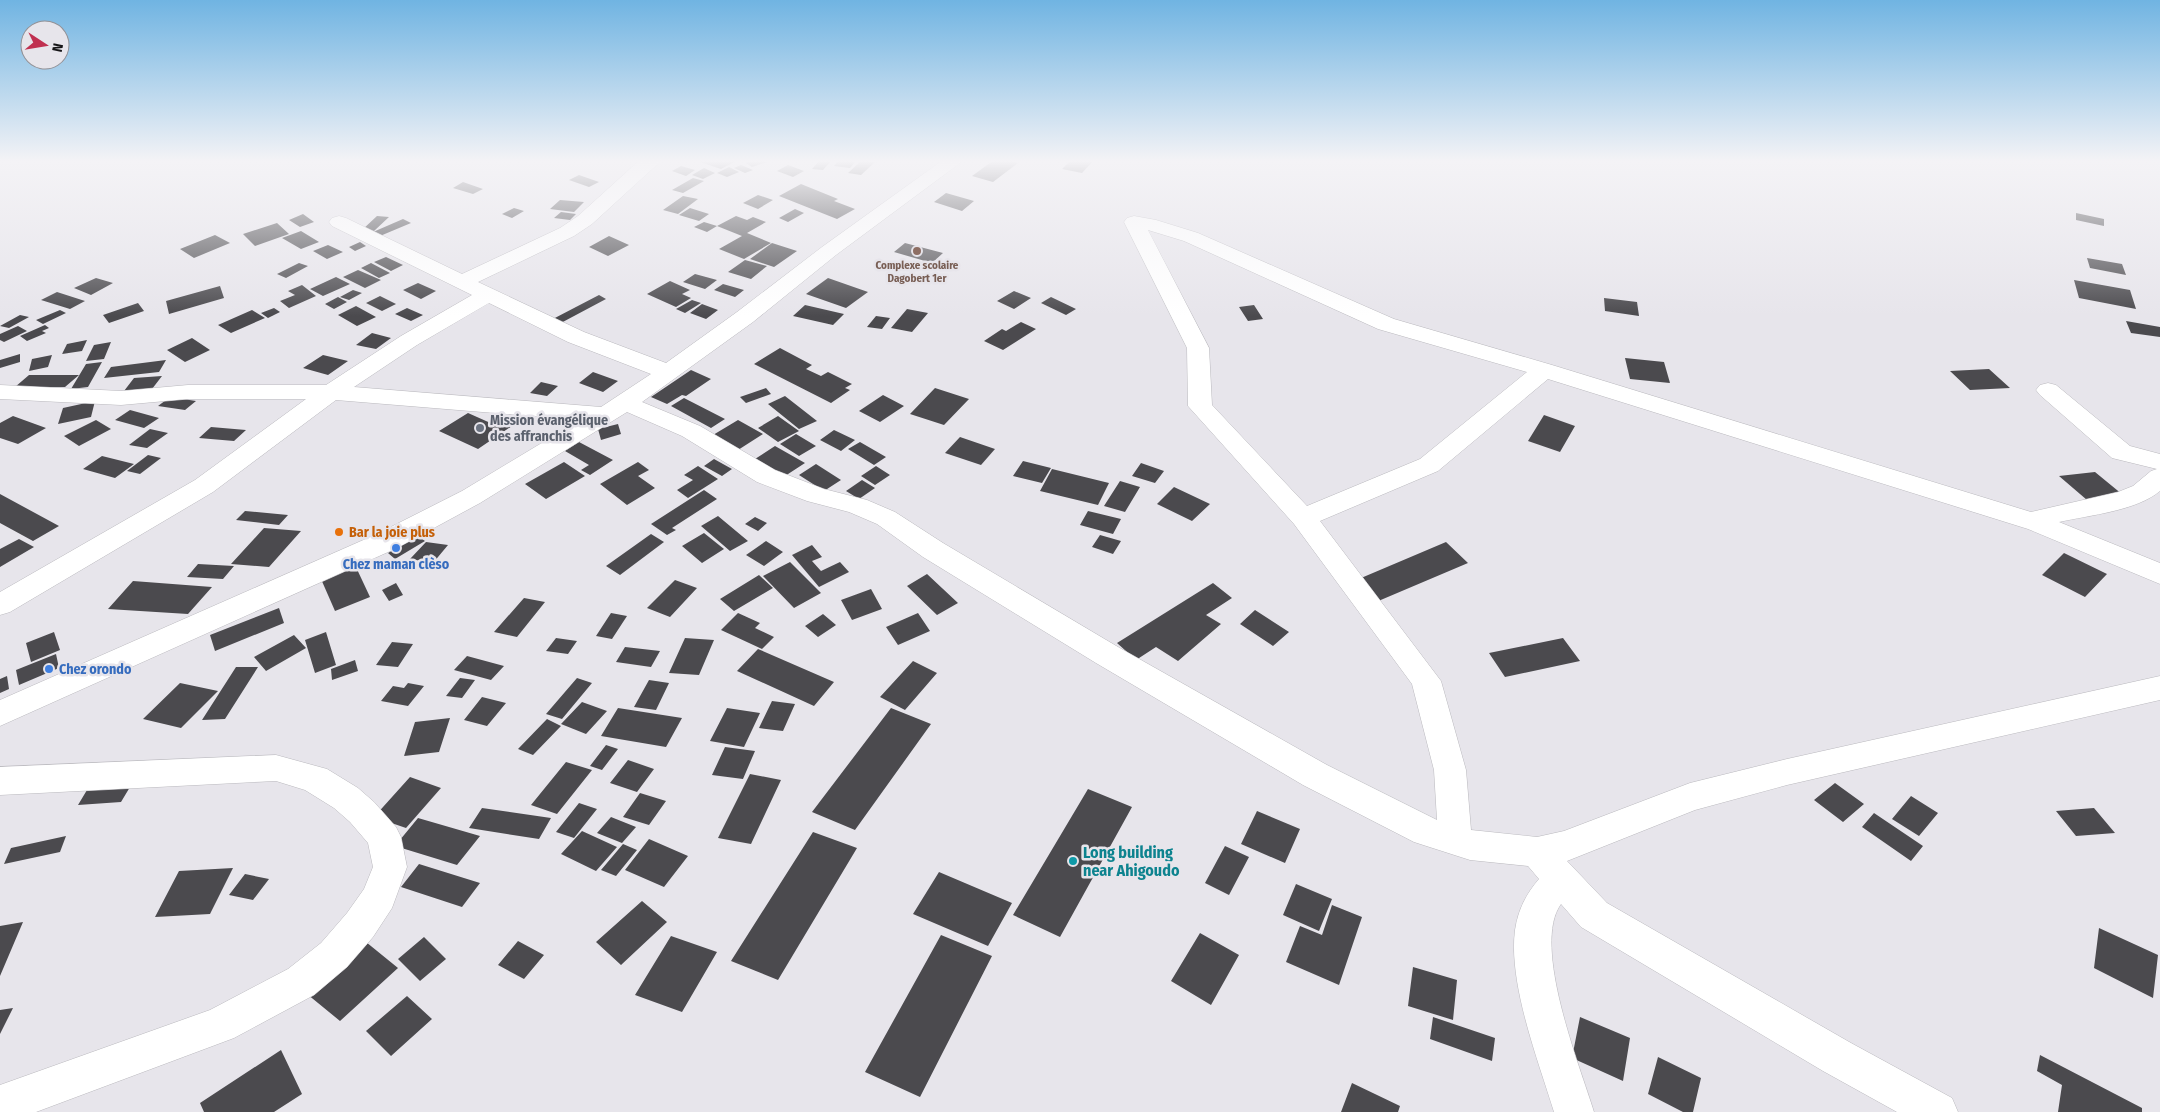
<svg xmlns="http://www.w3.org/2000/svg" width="2160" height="1112" font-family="'Fira Sans Condensed',sans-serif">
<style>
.building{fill:#4b4a4e}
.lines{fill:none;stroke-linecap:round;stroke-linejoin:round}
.minor-casing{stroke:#bab9be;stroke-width:1}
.minor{fill:#fff;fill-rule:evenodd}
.education-dot{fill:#8d6e63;stroke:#e7e5eb;stroke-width:2}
.worship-dot{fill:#6b7280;stroke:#e7e5eb;stroke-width:2}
.food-dot{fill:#e8710a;stroke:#e7e5eb;stroke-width:2}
.shop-dot{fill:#3f7fe0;stroke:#e7e5eb;stroke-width:2}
.culture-dot{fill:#0f9aa8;stroke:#e7e5eb;stroke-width:2}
.labels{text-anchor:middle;stroke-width:5;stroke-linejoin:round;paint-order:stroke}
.far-education-label{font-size:11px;font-weight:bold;fill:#785e54;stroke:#e7e5eb}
.worship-label{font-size:14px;font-weight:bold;fill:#5b616d;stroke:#e7e5eb;text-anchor:start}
.food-label{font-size:14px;font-weight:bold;fill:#c56008;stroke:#e7e5eb;text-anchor:start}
.shop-label{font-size:14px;font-weight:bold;fill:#366cbe;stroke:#e7e5eb}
.near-culture-label{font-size:16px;font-weight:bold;fill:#0d838f;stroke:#e7e5eb;text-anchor:start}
</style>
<rect width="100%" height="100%" fill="#e7e5eb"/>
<path class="building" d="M694 160H734L736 161 721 169Z
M754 160H764L767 162 752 167 746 163Z
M820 160H832L823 170 812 169Z
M839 160H857L850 168 834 166Z
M862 160 875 162 861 175 848 173Z
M994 160H1007L1018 163 993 182 972 176Z
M1071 160H1094L1082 173 1062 169Z
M741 165 753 170 745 173 734 168Z
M788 165 804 171 793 177 777 171Z
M681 166 695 170 686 176 672 171Z
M729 167 739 172 727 177 717 173Z
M704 168 715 173 703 179 692 175Z
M579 175 599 182 589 187 569 180Z
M693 178 704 181 683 193 672 190Z
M463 182 483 189 473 194 453 188Z
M801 184 838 199 834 201 855 209 837 219 779 196Z
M946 193 974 201 962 211 934 202Z
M758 195 773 200 758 209 743 203Z
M683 196 698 199 678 214 663 210Z
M560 200 584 202 574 212 550 209Z
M514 208 524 211 512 218 502 214Z
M690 208 709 214 699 221 679 215Z
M795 209 804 213 788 222 779 218Z
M561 212 576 214 570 220 554 218Z
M2076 213 2104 219V226L2076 220Z
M303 214 314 222 300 227 289 220Z
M377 216 389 217 374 231 362 230Z
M736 216 747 220 753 217 766 222 747 233 771 243 744 259 719 249 742 236 717 226Z
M403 219 411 223 380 236 373 232Z
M704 222 717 226 707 232 694 227Z
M277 223 289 234 255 246 243 234Z
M301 231 319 242 301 249 282 238Z
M215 235 230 243 194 258 180 249Z
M609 236 629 245 608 256 589 247Z
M360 242 366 246 355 251 349 247Z
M772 243 797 251 774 267 750 259Z
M905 243 943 253 932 263 894 252Z
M328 245 343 252 327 259 313 251Z
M386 257 403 265 391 271 374 262Z
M2087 258 2122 264 2126 275 2090 268Z
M745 260 767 266 751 279 728 272Z
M299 263 308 266 286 278 277 274Z
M371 263 390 273 379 278 361 268Z
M358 270 381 280 365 288 343 277Z
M695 274 717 280 705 289 683 282Z
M336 277 350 284 323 296 310 289Z
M96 278 113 283 91 295 74 288Z
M828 278 868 292 846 308 806 294Z
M2074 280 2130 290 2136 309 2079 298Z
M670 281 690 290 682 294 691 298 676 307 647 294Z
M418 283 436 291 421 299 403 290Z
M723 284 744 290 735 297 714 290Z
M302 285 316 296 289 308 280 301 295 295 288 291Z
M220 286 224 298 169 314 166 301Z
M353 290 362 293 349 300 340 297Z
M1014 291 1031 298 1014 309 997 301Z
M57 292 85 301 70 309 41 300Z
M599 295 606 299 559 324 551 320Z
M380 296 396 304 382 311 366 303Z
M338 297 347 302 334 309 325 304Z
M1051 297 1076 309 1066 315 1041 303Z
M1604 298 1637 302 1639 316 1605 311Z
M692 300 701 303 685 313 676 309Z
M138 303 144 311 109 323 103 315Z
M702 304 718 310 706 319 690 313Z
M805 305 844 314 833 325 793 316Z
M1254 305 1263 319 1248 321 1239 307Z
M356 306 376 317 357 326 338 315Z
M274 308 280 312 268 318 261 313Z
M407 308 423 315 411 321 395 314Z
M907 309 928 313 912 332 891 328Z
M60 310 66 313 43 324 36 320Z
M252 310 265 318 231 333 218 325Z
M20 315 29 317 9 328 0 326Z
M876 316 890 318 882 329 867 327Z
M2126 321 2160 327V337L2131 333Z
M1021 322 1036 329 1003 350 984 341 1002 329 1006 331Z
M45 325 49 328 42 331 46 333 27 341 20 336Z
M18 326 27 331 4 342 0 340V334Z
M372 333 391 338 376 349 356 345Z
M192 338 210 350 185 362 167 350Z
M87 340 82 351 62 354 67 344Z
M111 342 104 359 86 361 94 345Z
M780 348 812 365 806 369 821 376 828 372 852 384 845 388 850 390 831 403 754 364Z
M20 354V362L0 368V360Z
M52 355 48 367 29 371 32 359Z
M323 355 348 361 328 375 303 368Z
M1625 358 1664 362 1670 383 1630 379Z
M166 360 159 372 104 378 111 367Z
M102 362 88 387 71 389 86 364Z
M1989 369 2010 388 1970 390 1950 371Z
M691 370 711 379 686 396 682 395 667 404 651 397Z
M593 372 618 381 603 392 579 383Z
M29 375H79L65 387H15Z
M162 376 152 389 124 391 134 378Z
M541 382 558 386 547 396 530 393Z
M766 388 771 394 746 403 740 397Z
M935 388 969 399 944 425 910 414Z
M883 395 904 406 880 422 859 411Z
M785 396 817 421 799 429 768 404Z
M170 397 196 401 185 410 158 406Z
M684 398 725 419 711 428 671 406Z
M95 401 91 417 58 424 63 408Z
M130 410 159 418 144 428 115 420Z
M468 413 495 425 501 421 512 426 478 449 439 431Z
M1544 415 1575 426 1560 452 1528 441Z
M13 416 46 428 18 444 0 438V423Z
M778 416 799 431 778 442 758 428Z
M96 420 111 429 79 446 64 436Z
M738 420 763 434 738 450 713 435Z
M618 424 621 434 601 440 598 429Z
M211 427 246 430 234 441 199 438Z
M150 429 168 433 147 448 129 445Z
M834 430 855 440 841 451 820 440Z
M796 434 816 446 799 456 780 444Z
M960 437 995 449 981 465 945 453Z
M579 442 613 460 590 475 581 470 589 465 565 451Z
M860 442 886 457 874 465 848 449Z
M775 446 805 463 785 476 755 459Z
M148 455 161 458 140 474 127 471Z
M102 456 134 464 115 478 83 469Z
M714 459 732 469 722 476 704 466Z
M1023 461 1051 468 1042 483 1013 476Z
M564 462 585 476 546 499 525 484Z
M638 462 649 470 638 476 655 488 627 505 600 484Z
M1141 463 1164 471 1155 483 1132 476Z
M816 464 841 480 824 491 799 475Z
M698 466 718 479 688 498 677 490 693 480 684 475Z
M876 466 890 475 875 485 861 476Z
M1052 469 1109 483 1098 505 1040 491Z
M2095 472 2123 495 2087 500 2059 476Z
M862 480 875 488 859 499 846 491Z
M1120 481 1140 487 1125 512 1104 506Z
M1174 487 1210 504 1192 521 1157 504Z
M704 490 717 499 672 528 676 530 667 535 651 524Z
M0 494 59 526 33 541 0 523Z
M245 511 288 515 279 525 236 520Z
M1088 511 1121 519 1113 534 1080 525Z
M718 516 748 541 730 551 701 526Z
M755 517 767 523 758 531 745 524Z
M264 528 301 531 269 567 231 564Z
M704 533 724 549 702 563 682 546Z
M651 534 664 542 620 575 606 566Z
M1100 535 1121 541 1113 554 1092 547Z
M418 536 425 541 395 559 388 553Z
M19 539 34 547 0 567V549Z
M766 541 783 552 764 566 746 555Z
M426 542 448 545 433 563 410 559Z
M1446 542 1468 563 1376 602 1354 581Z
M812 545 822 557 812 561 821 571 840 562 849 572 819 587 792 555Z
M2064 553 2107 574 2085 597 2042 575Z
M790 562 821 593 794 608 763 576Z
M198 564 234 566 223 579 187 577Z
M355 565 370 597 335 611 321 579Z
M927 574 958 603 937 615 907 586Z
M759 575 773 588 734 611 720 599Z
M675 580 697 588 670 617 647 608Z
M133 581 212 587 188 614 108 609Z
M396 583 403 595 389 601 382 590Z
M1213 583 1232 598 1206 615 1221 624 1178 661 1156 647 1136 660 1117 643Z
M871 589 882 609 852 620 841 600Z
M524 598 545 602 517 637 494 632Z
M279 608 284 623 215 651 210 635Z
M1255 610 1289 632 1273 646 1240 624Z
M611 613 627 616 612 639 596 636Z
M738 613 760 623 755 628 774 637 762 649 721 630Z
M918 613 930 631 898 645 886 627Z
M823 614 836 625 818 637 805 626Z
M54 632 60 650 31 662 26 643Z
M326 632 336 665 315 673 305 640Z
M294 635 306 648 266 671 254 657Z
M556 638 577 641 568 654 546 651Z
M685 638 714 640 699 675 669 673Z
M1563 638 1580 661 1505 677 1489 653Z
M392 642 413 644 398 667 376 665Z
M625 647 660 651 651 667 616 662Z
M758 649 834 682 814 706 737 671Z
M56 654 59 668 19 685 16 670Z
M467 656 504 666 491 680 454 670Z
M355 660 358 671 332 680 331 669Z
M913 661 937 673 905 710 880 697Z
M236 667H258L225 719 202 720Z
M7 676 9 689 0 693V679Z
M460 678 475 680 462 698 446 696Z
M577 678 592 683 562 719 546 714Z
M649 680 669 683 656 710 634 707Z
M180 683 218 691 181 728 143 719Z
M408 683 424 686 408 706 381 701 393 686 404 688Z
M482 697 506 703 487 726 464 720Z
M772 701 795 704 783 731 759 728Z
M582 702 607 711 586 734 561 724Z
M618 708 682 718 666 747 601 736Z
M727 708 760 713 744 747 710 741Z
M891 708 931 724 855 830 812 812Z
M450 718 439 752 404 756 415 722Z
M547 719 561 726 533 755 518 749Z
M606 745 618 749 602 770 590 766Z
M725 747 755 751 743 779 712 775Z
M628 760 654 769 637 792 610 783Z
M566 762 592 770 557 814 531 805Z
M750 774 781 780 751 844 718 838Z
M410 777 441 788 406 828 374 817Z
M1835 783 1864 804 1843 822 1814 800Z
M130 787 121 802 78 805 87 790Z
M1088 789 1132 807 1060 937 1013 915Z
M640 793 666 801 649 825 623 817Z
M1911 796 1938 813 1919 836 1892 819Z
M579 803 597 809 574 838 556 832Z
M482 808 551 818 539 839 469 828Z
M2094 808 2115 833 2076 836 2056 811Z
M1257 811 1300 829 1285 863 1241 844Z
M1874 813 1923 846 1911 861 1862 827Z
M611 817 636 827 622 843 597 833Z
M418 818 480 836 457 865 395 846Z
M582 831 617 847 596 871 561 854Z
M813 832 857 848 778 980 731 961Z
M66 836 60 852 4 864 11 848Z
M649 839 688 856 664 887 625 870Z
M623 844 637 850 616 876 601 870Z
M1225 846 1249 857 1229 895 1205 883Z
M419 864 480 883 462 907 401 887Z
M233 868 210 914 155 917 179 871Z
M939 872 1012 903 988 946 913 914Z
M245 874 269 879 253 900 229 895Z
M1296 884 1332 899 1319 931 1283 915Z
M642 901 667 922 621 965 596 942Z
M1332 905 1362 917 1339 985 1286 962 1300 926 1322 935Z
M23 922 0 976V926Z
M2099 928 2158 955 2153 998 2094 968Z
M1200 933 1239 955 1211 1005 1171 981Z
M941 935 992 956 920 1097 865 1072Z
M671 936 717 952 682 1012 635 995Z
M424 937 446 959 420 981 398 959Z
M518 941 544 955 524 979 498 965Z
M366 942 398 968 340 1021 307 994Z
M1413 967 1457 980 1453 1020 1408 1006Z
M407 996 432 1019 391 1056 366 1031Z
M13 1008 0 1034V1010Z
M1433 1017 1495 1038 1492 1061 1430 1039Z
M1580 1017 1630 1038 1623 1081 1572 1058Z
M281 1050 302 1094 274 1112H204L200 1103Z
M2040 1055 2142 1108V1112H2058L2062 1085 2037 1071Z
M1658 1057 1701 1078 1693 1112H1683L1648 1094Z
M1352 1083 1400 1106 1398 1112H1341Z"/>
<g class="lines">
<defs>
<path id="minor" d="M640 160H662L592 224 574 236 478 282 584 332 666 363 737 312 822 247 943 160H964L836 255 753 322 642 402 700 426 775 470 824 489 867 500 895 512 943 543 1118 647 1327 765 1437 820 1434 770 1412 684 1294 524 1188 406 1187 348 1124 222 1127 218 1134 216 1156 220 1198 233 1394 319 1552 365 2031 512 2118 492 2133 486 2151 471 2157 469 2112 458 2040 395 2036 390 2040 385 2048 383 2056 385 2130 446 2160 454V491C2136 511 2090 515 2059 522L2160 563V584L2028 529 1548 379 1438 471 1320 521 1441 681 1466 770 1471 830 1537 837 1564 831 1690 783 1787 759 2160 676V700L1787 785 1695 810 1567 861 1607 903 1851 1043 1952 1098 1958 1112H1897L1823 1071 1581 927 1561 904C1531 945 1580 1066 1594 1112H1554C1538 1060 1508 983 1515 930 1518 910 1526 894 1539 879L1528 866 1470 860 1414 842 1303 785 1096 663 923 557 877 524 849 512 807 501 757 482 682 436 627 412 480 503 397 548 0 726V700L377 534 462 491 580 420 336 400 213 492 10 612 0 615V592L195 480 306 399H188L121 405 0 399V385L121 391 188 385H326L401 336 472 295 332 226 329 222 332 218 339 216 346 218 462 274 560 228 578 216ZM1148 230 1184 241 1378 329 1527 372 1420 459 1307 506 1212 405 1209 348ZM489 303 568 342 651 374 601 407 354 387 417 345Z
M276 755 327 769 358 788 374 802 396 827 401 837 407 867 392 908 373 937 347 967 314 995 234 1038 36 1112H0V1085L210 1010 288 969 321 943 347 913 364 889 373 867 368 843 350 822 334 808 305 790 276 781 0 795V767Z"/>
</defs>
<use href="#minor" class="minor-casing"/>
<use href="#minor" class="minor"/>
</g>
<linearGradient id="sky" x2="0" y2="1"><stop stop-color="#70b4e2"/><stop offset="0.51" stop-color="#f4f3f6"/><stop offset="1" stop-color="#f4f3f6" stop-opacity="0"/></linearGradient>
<rect width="2160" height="316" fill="url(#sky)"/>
<circle class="education-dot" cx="917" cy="251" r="5"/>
<circle class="worship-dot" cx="480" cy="428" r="5"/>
<circle class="food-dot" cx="339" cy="532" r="5"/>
<g class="shop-dot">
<circle cx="396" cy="548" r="5"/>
<circle cx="49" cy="669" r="5"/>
</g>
<circle class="culture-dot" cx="1073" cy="861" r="5"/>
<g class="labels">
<g class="far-education-label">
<text x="917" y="269">Complexe scolaire<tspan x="917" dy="13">Dagobert 1er</tspan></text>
</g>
<g class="worship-label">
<text x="490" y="425">Mission évangélique<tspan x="490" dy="16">des affranchis</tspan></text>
</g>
<g class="food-label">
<text x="349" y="537">Bar la joie plus</text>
</g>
<g class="shop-label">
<text x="396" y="569">Chez maman clèso</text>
<text x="59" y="674" text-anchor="start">Chez orondo</text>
</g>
<g class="near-culture-label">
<text x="1083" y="858">Long building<tspan x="1083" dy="18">near Ahigoudo</tspan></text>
</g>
</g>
<g transform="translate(45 45) rotate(102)"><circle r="24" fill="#e7e5eb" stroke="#939196"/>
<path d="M0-4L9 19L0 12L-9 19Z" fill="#c03050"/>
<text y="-8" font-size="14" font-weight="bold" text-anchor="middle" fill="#151416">N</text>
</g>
</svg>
